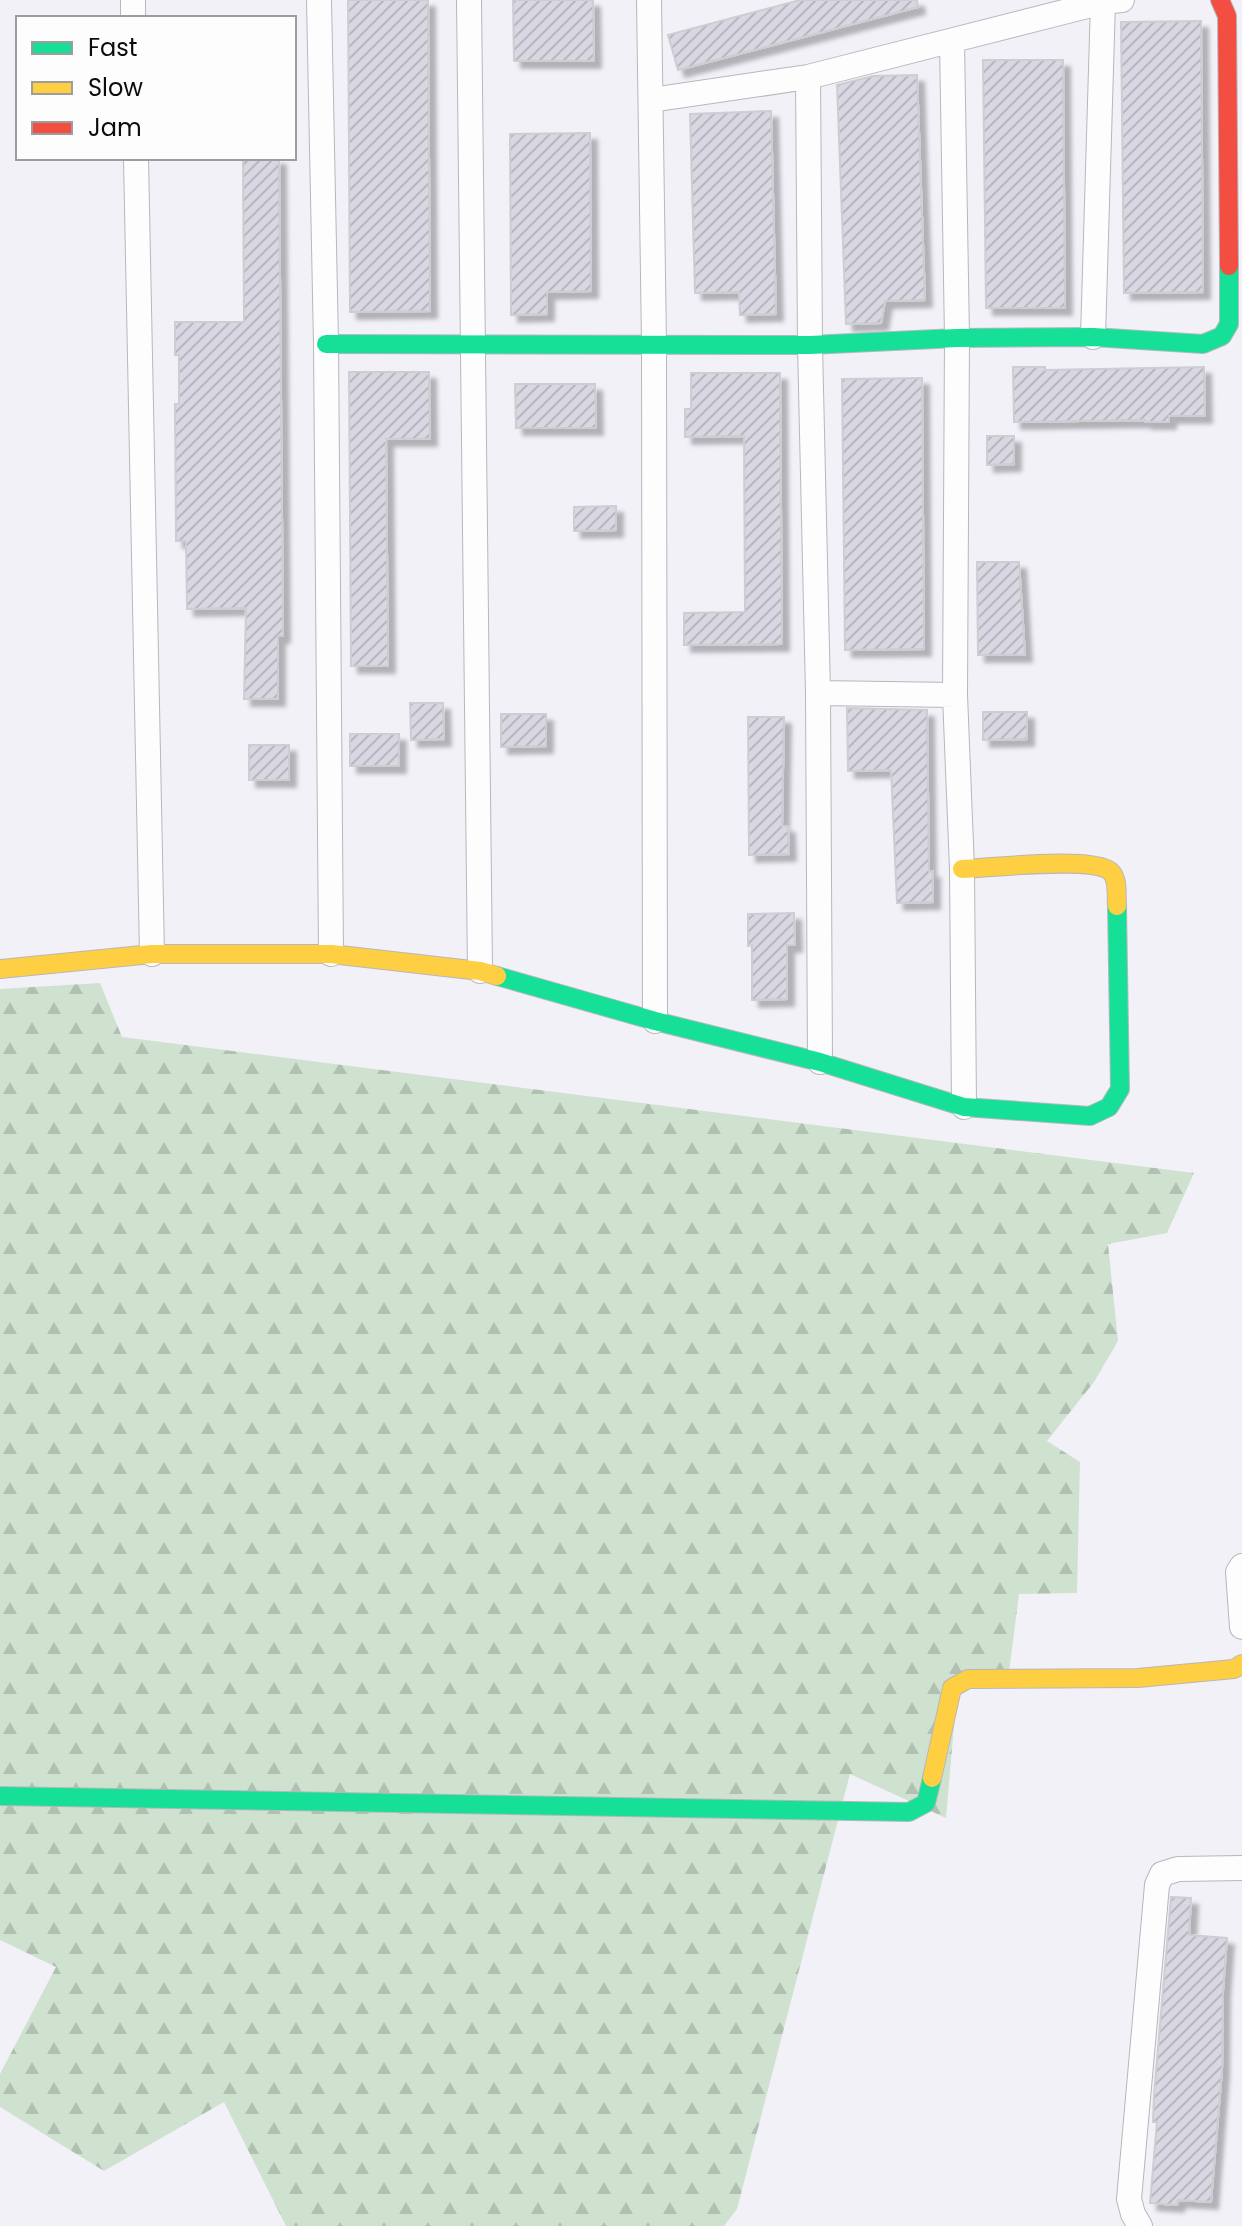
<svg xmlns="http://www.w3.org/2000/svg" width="1242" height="2226" font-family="Poppins,sans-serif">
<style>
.forest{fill:url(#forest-firs)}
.building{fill:url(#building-hatch);stroke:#cdcdd2;stroke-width:2;filter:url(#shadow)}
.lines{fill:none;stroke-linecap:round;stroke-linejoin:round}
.street-casing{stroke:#b7b7bc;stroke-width:26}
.fast-casing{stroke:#b7b7bc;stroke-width:20}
.slow-casing{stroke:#b7b7bc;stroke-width:20}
.jam-casing{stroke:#b7b7bc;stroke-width:20}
.street{stroke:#fdfdfe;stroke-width:24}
.fast{stroke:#16e098;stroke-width:18}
.slow{stroke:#ffcf43;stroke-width:18}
.jam{stroke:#f24e42;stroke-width:18}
</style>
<defs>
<pattern id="forest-firs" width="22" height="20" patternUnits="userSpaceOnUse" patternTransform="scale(2)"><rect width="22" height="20" fill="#cfe2d0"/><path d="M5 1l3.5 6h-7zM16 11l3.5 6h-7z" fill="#b1c1b1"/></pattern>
<pattern id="building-hatch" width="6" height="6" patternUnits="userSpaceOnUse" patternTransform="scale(2)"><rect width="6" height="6" fill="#d8d7e2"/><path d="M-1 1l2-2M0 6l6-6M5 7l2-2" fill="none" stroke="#b8b7c1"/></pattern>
<filter id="shadow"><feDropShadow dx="7" dy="7" stdDeviation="2" flood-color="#0004"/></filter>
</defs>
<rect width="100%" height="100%" fill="#f2f1f8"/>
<path class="forest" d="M 100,983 L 122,1037 L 1194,1173 L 1167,1233 L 1108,1244 L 1118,1341 L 1094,1382 L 1047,1441 L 1080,1462 L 1077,1593 L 1019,1594 L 1008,1680 L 957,1691 L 946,1818 L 850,1774 L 737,2209 L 724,2226 L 286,2226 L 224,2102 L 104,2171 L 0,2107 L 0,2074 L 56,1967 L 0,1940 L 0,989 Z"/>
<path class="building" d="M 348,0 L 428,0 L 430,311 L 350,312 Z
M 513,0 L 593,0 L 594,61 L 514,61 Z
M 800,0 L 917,0 L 918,7 L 678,70 L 668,35 Z
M 1201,21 L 1203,292 L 1124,293 L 1121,22 Z
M 983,60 L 1063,60 L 1065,308 L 986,308 Z
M 917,75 L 925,300 L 885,301 L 881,323 L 846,324 L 837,85 L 873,76 Z
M 771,111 L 776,314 L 740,315 L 739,292 L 695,293 L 690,114 Z
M 590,133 L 591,291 L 547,292 L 547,314 L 511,315 L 510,134 Z
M 243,158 L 279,158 L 283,636 L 278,636 L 278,699 L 244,699 L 246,608 L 187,609 L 186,541 L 176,541 L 175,404 L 179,404 L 179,355 L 175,355 L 175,322 L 244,322 Z
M 1013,367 L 1045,367 L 1045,370 L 1204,367 L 1205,416 L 1169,416 L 1169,422 L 1145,422 L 1145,420 L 1014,422 Z
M 349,372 L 429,372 L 430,439 L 386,439 L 388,666 L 351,666 Z
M 691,373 L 780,373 L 782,644 L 684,645 L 684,613 L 745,612 L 744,436 L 685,437 L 685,409 L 691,409 Z
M 922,378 L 924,649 L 845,650 L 842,379 Z
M 515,384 L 595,384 L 596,428 L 516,428 Z
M 987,436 L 1014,436 L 1014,464 L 987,465 Z
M 616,506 L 616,530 L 574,531 L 574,507 Z
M 977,562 L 1019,562 L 1025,655 L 978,655 Z
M 410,703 L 443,703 L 444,739 L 411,740 Z
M 847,708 L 927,710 L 929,872 L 933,871 L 933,902 L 897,903 L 891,770 L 848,771 Z
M 983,712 L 1027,712 L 1027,739 L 983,740 Z
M 501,714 L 546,714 L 546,746 L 501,747 Z
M 748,717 L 784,717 L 782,826 L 788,826 L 789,854 L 749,855 Z
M 350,734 L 399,734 L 399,766 L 350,766 Z
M 249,745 L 289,745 L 289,780 L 249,780 Z
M 794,913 L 795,945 L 787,945 L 787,999 L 752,1000 L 752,945 L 748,946 L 748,914 Z
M 1171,1897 L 1191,1898 L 1189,1935 L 1227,1938 L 1223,1991 L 1222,2070 L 1211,2202 L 1178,2200 L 1177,2205 L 1150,2203 L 1157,2122 L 1153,2122 L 1154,2095 Z"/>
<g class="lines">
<g class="street-casing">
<path id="street" d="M 133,0 L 133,18
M 319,0 L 326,344 L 331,954
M 469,0 L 480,971
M 649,0 L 654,344 L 655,1021
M 952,42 L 957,338 L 955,695 L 962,869 L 964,1107
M 808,77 L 810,345 L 818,693 L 820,1062
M 651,100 L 808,77 L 1103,2 L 1122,0
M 136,158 L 152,954
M 1093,337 L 1103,2
M 818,693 L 955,695
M 1242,1566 L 1238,1572 L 1242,1627
M 1140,2226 L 1133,2214 L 1129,2199 L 1157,1885 L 1162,1874 L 1178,1869 L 1242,1868"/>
</g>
<g class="fast-casing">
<path id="fast" d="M 326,344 L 810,345 L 957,338 L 1093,337 L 1203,344 L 1222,336 L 1229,324 L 1229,266
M 497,976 L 655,1021 L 820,1062 L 964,1107 L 1090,1116 L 1109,1107 L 1120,1089 L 1117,906
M 0,1796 L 909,1812 L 926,1803 L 932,1778"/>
</g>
<g class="slow-casing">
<path id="slow" d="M 962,869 C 990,868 1091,856 1110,871 C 1119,879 1116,895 1117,906
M 0,969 L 152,954 L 331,954 L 480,971 L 497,976
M 932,1778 L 952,1688 L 968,1679 L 1138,1678 L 1234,1669 L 1242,1664"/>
</g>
<g class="jam-casing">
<path id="jam" d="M 1220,0 L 1227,16 L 1229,266"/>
</g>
<use href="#street" class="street"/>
<use href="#fast" class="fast"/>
<use href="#slow" class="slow"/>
<use href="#jam" class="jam"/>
</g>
<rect x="16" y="16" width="280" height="144" fill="#fdfdfd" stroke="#9d9d9e" stroke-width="2"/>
<rect x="32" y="42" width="40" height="12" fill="#16e098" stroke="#9d9d9e" stroke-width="2"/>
<text x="88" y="56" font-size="24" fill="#0c0c0f">Fast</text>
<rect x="32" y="82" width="40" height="12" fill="#ffcf43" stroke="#9d9d9e" stroke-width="2"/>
<text x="88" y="96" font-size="24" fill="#0c0c0f">Slow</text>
<rect x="32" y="122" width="40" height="12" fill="#f24e42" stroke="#9d9d9e" stroke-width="2"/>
<text x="88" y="136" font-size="24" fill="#0c0c0f">Jam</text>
</svg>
